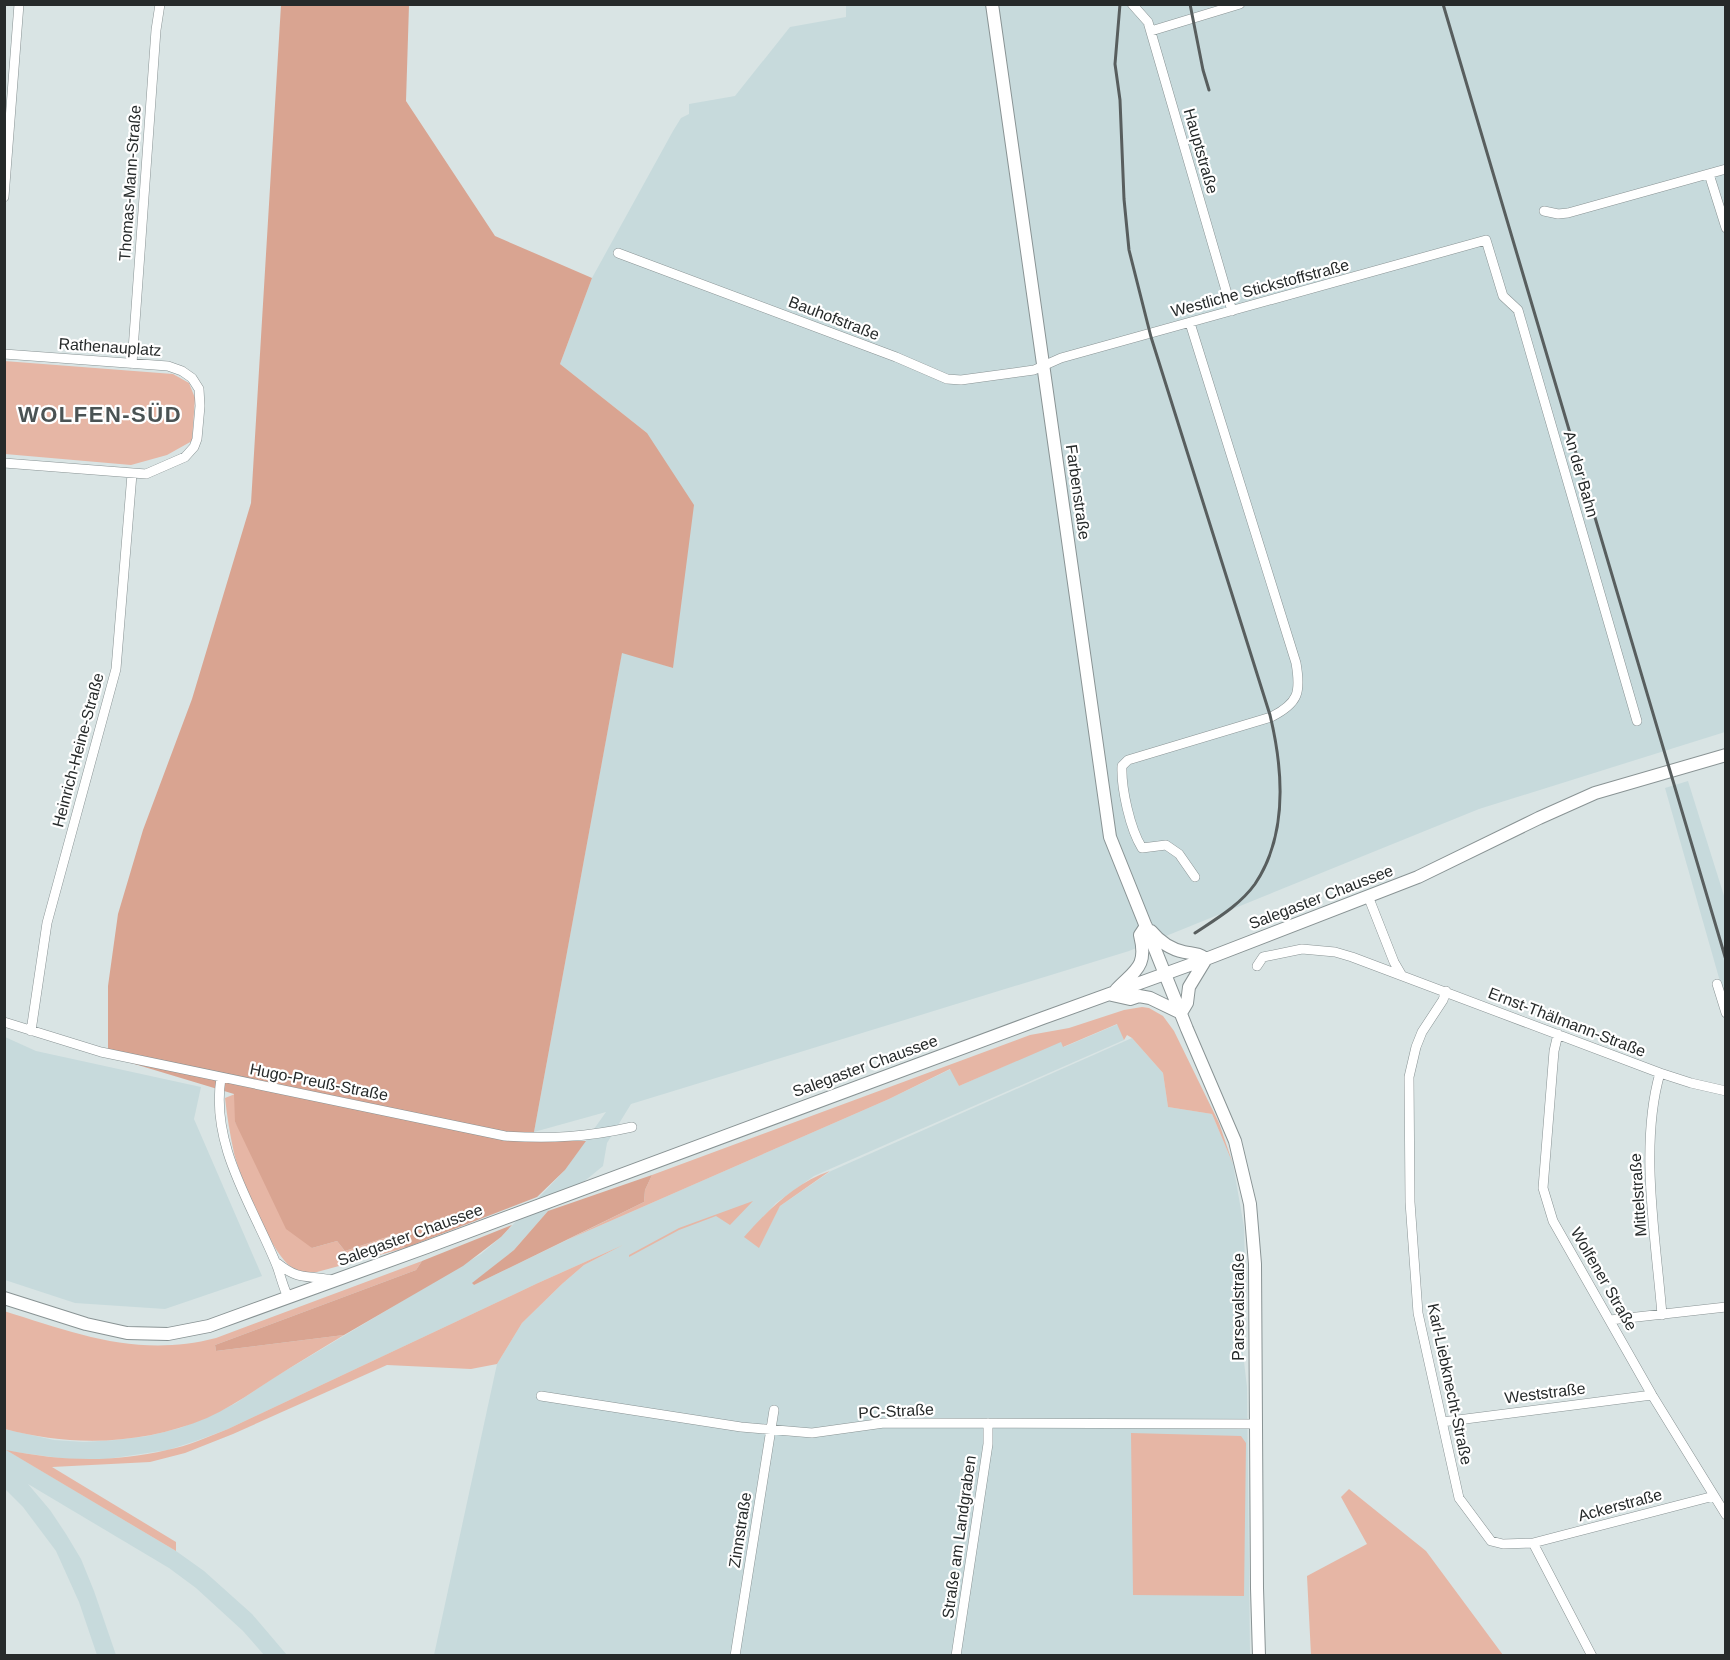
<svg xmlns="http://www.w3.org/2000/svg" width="1730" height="1660" font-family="Helvetica,sans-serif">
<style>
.built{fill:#c7dadc}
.green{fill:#e6b6a5}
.forest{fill:#d9a491}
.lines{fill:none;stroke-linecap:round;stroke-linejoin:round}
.street-casing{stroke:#899394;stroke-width:10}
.secondary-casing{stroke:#899394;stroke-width:14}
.street{stroke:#fff;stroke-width:9}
.secondary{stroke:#fff;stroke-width:12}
.rail{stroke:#585e5e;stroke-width:3}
.labels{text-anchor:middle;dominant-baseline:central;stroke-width:4.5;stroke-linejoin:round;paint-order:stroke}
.street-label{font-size:16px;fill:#262a2a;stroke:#fff}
.district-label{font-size:22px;font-weight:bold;letter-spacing:1.5px;fill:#4a5354;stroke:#fff}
</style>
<rect width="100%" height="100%" fill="#d9e4e4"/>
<path class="built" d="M 846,5 L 1725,5 L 1725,732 L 1479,809 L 1129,951 L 631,1104 L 607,1143 L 603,1166 L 548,1211 L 514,1250 L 473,1283 L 474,1285 L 567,1240 L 889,1099 L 951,1069 L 959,1086 L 1061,1041 L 1064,1047 L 1118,1024 L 1124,1040 L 814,1176 L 776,1203 L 745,1237 L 759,1247 L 780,1206 L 831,1171 L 1132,1038 L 1163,1073 L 1168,1107 L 1212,1114 L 1233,1164 L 1244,1227 L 1246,1306 L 1242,1345 L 1247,1387 L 1250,1655 L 434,1655 L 497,1364 L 522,1323 L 562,1284 L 584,1265 L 623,1245 L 538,1283 L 228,1429 L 196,1441 L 168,1450 L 107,1459 L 74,1460 L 8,1451 L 176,1551 L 204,1571 L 252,1614 L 287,1655 L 264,1655 L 243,1631 L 196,1588 L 169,1568 L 28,1484 L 50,1510 L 66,1534 L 81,1559 L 94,1591 L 116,1655 L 97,1655 L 79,1602 L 56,1551 L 23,1507 L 5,1489 L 4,1429 L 54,1440 L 84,1442 L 116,1440 L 148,1436 L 180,1428 L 208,1417 L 236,1403 L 275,1377 L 481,1254 L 501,1237 L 565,1170 L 606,1112 L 534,1132 L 622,652 L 673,668 L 647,433 L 560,364 L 592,278 L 673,131 L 681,118 L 689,114 L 689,104 L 735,96 L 790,27 L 846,17 Z
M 1688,781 L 1725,899 L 1725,999 L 1665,788 Z
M 5,1037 L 36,1051 L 201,1087 L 194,1119 L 262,1276 L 165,1309 L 75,1303 L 5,1280 Z"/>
<path class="green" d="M 4,361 L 173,374 L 189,383 L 195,398 L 192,441 L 167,455 L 131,465 L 5,454 Z
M 1142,1007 L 1149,1008 L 1163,1016 L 1174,1031 L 1219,1123 L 1233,1164 L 1212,1114 L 1168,1107 L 1163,1073 L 1132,1038 L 1127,1035 L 1124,1040 L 1117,1024 L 1063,1047 L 1061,1042 L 959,1086 L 950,1069 L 889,1099 L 567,1240 L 644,1202 L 645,1190 L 652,1175 L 1030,1035 L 1069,1028 L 1124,1010 Z
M 235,1094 L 235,1122 L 312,1248 L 337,1241 L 345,1251 L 396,1234 L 405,1248 L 317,1272 C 306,1273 298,1272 290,1266 C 271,1252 240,1178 234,1153 C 230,1135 227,1116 225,1098 Z
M 830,1171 L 780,1206 L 759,1248 L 744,1237 C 769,1209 795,1183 830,1171 Z
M 753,1201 L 730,1225 L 716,1216 L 679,1230 L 629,1257 L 629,1255 L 679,1228 Z
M 623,1245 L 584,1265 L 562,1284 L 522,1323 L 497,1364 L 471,1369 L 387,1365 L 233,1434 L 185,1453 L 150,1462 L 52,1467 L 176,1542 L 176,1551 L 6,1450 C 61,1461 112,1463 167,1450 C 188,1446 208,1437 228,1429 L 538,1283 Z
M 422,1261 L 416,1270 L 215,1345 L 216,1351 L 344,1335 C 321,1349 297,1363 274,1378 C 252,1392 231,1407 207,1418 C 142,1445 72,1447 5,1429 L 4,1311 C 77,1334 139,1358 216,1338 Z
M 1131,1433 L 1241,1436 L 1246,1443 L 1244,1596 L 1133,1595 Z
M 1349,1489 L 1426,1551 L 1503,1655 L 1311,1655 L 1307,1576 L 1367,1544 L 1341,1497 Z"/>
<path class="forest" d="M 281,5 L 409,5 L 406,101 L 495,236 L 592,278 L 560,364 L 647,433 L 694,505 L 673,668 L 622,653 L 534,1132 L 536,1140 L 586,1141 L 565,1170 L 537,1197 L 405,1248 L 396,1234 L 345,1251 L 337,1241 L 312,1248 L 286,1229 L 235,1122 L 234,1094 L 108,1056 L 108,986 L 118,914 L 143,830 L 192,699 L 251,503 Z
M 652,1175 L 645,1190 L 644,1202 L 474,1285 L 472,1283 L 514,1250 L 548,1211 Z
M 512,1225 L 501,1237 L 463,1266 L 344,1335 L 216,1351 L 215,1345 L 416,1270 L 422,1261 Z"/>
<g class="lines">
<g class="street-casing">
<path id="street" d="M 1132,4 L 1148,22 L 1232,311
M 1151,31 L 1240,4
M 1709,174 L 1726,228
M 4,197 L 19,4
M 1544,211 L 1558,214 L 1568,213 L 1726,169
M 618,253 L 896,357 L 947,379 L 961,380 L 1034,370 L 1061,358 L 1486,240 L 1503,296 L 1518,310 L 1637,721
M 1190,323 L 1296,663 C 1301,692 1299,703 1271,717 L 1128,760 L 1122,766 C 1121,788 1130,829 1142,848 L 1166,845 L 1179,854 L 1195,877
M 4,354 L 168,366 L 182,371 L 192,378 L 199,389 L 200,406 L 197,439 L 194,447 L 185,457 L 146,474 L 4,463
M 132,364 L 156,30 L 160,4
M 1368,896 L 1394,962 L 1401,974
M 1257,966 L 1263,957 L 1302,949 L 1335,952 L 1352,957 L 1660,1073 L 1691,1083 L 1726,1091
M 1717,984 L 1726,1013
M 1446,991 L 1443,1000 L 1422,1032 L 1416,1047 L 1409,1077 L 1410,1202 L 1418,1313 L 1459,1498 L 1491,1541 L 1503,1544 L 1533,1543 L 1592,1656
M 4,1022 L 101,1052 L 505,1136 C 550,1139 588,1137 632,1127
M 31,1031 L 47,923 L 116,669 L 132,474
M 1558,1034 L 1554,1051 L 1543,1188 L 1553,1221 L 1652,1395 L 1726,1515
M 1660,1073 C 1639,1146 1656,1239 1662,1315
M 221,1078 C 210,1146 253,1206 277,1266 C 281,1277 283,1287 288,1297
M 277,1263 C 301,1282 306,1274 332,1280
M 1610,1320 L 1726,1307
M 541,1396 L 741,1427 L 812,1433 L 884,1423 L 1256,1424
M 1442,1422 L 1652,1395
M 1533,1543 L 1714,1496
M 735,1656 L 774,1410
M 956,1656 L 988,1444 L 988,1423"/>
</g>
<g class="secondary-casing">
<path id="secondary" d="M 992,4 L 1110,837 L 1187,1029 L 1235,1141 L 1250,1204 L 1255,1264 L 1257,1588 L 1259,1656
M 1151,931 C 1160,942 1170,949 1184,952 C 1194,954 1198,953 1206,959
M 1116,990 C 1135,970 1148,967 1140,935 L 1146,926
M 1112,995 L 1130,999 L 1139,996 L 1150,998 L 1181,1013
M 1181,1013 L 1187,1003 L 1189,987 L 1206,959
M 4,1298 L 86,1324 L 127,1333 L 168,1334 L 209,1326 L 427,1247 L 1043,1018 L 1206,959 L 1418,877 L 1539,818 L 1595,793 L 1726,755"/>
</g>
<use href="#street" class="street"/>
<use href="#secondary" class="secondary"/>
<path class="rail" d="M 1120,4 L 1115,64 L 1120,100 L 1124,199 L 1129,250 L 1151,337 L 1270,715 C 1283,769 1288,835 1255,884 C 1240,905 1216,919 1195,933
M 1190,4 L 1203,70 L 1209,90
M 1443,4 L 1726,960"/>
</g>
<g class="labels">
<g class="street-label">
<text transform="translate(1201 151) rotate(74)">Hauptstraße</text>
<text transform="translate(130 183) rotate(-86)">Thomas-Mann-Straße</text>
<text transform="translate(1260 288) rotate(-15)">Westliche Stickstoffstraße</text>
<text transform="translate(834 318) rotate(21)">Bauhofstraße</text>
<text transform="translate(110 347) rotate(4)">Rathenauplatz</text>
<text transform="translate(1581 474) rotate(74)">An der Bahn</text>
<text transform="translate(1078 492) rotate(82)">Farbenstraße</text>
<text transform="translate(78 750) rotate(-75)">Heinrich-Heine-Straße</text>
<text transform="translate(1321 897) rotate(-21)">Salegaster Chaussee</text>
<text transform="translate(1567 1022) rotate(21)">Ernst-Thälmann-Straße</text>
<text transform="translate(865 1066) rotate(-20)">Salegaster Chaussee</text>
<text transform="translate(319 1082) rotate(11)">Hugo-Preuß-Straße</text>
<text transform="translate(1638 1195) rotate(-94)">Mittelstraße</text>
<text transform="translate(410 1235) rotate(-20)">Salegaster Chaussee</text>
<text transform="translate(1604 1279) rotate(60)">Wolfener Straße</text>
<text transform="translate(1238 1307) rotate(-90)">Parsevalstraße</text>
<text transform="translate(1450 1384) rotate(78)">Karl-Liebknecht-Straße</text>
<text transform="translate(1545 1393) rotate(-7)">Weststraße</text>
<text transform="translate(896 1411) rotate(-3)">PC-Straße</text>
<text transform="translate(1620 1505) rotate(-15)">Ackerstraße</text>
<text transform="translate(740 1530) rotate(-81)">Zinnstraße</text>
<text transform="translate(959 1537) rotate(-82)">Straße am Landgraben</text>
</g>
<g class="district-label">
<text x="100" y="414">WOLFEN-SÜD</text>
</g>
</g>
<rect width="1730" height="1660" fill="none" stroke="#262a2a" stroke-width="12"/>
</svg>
